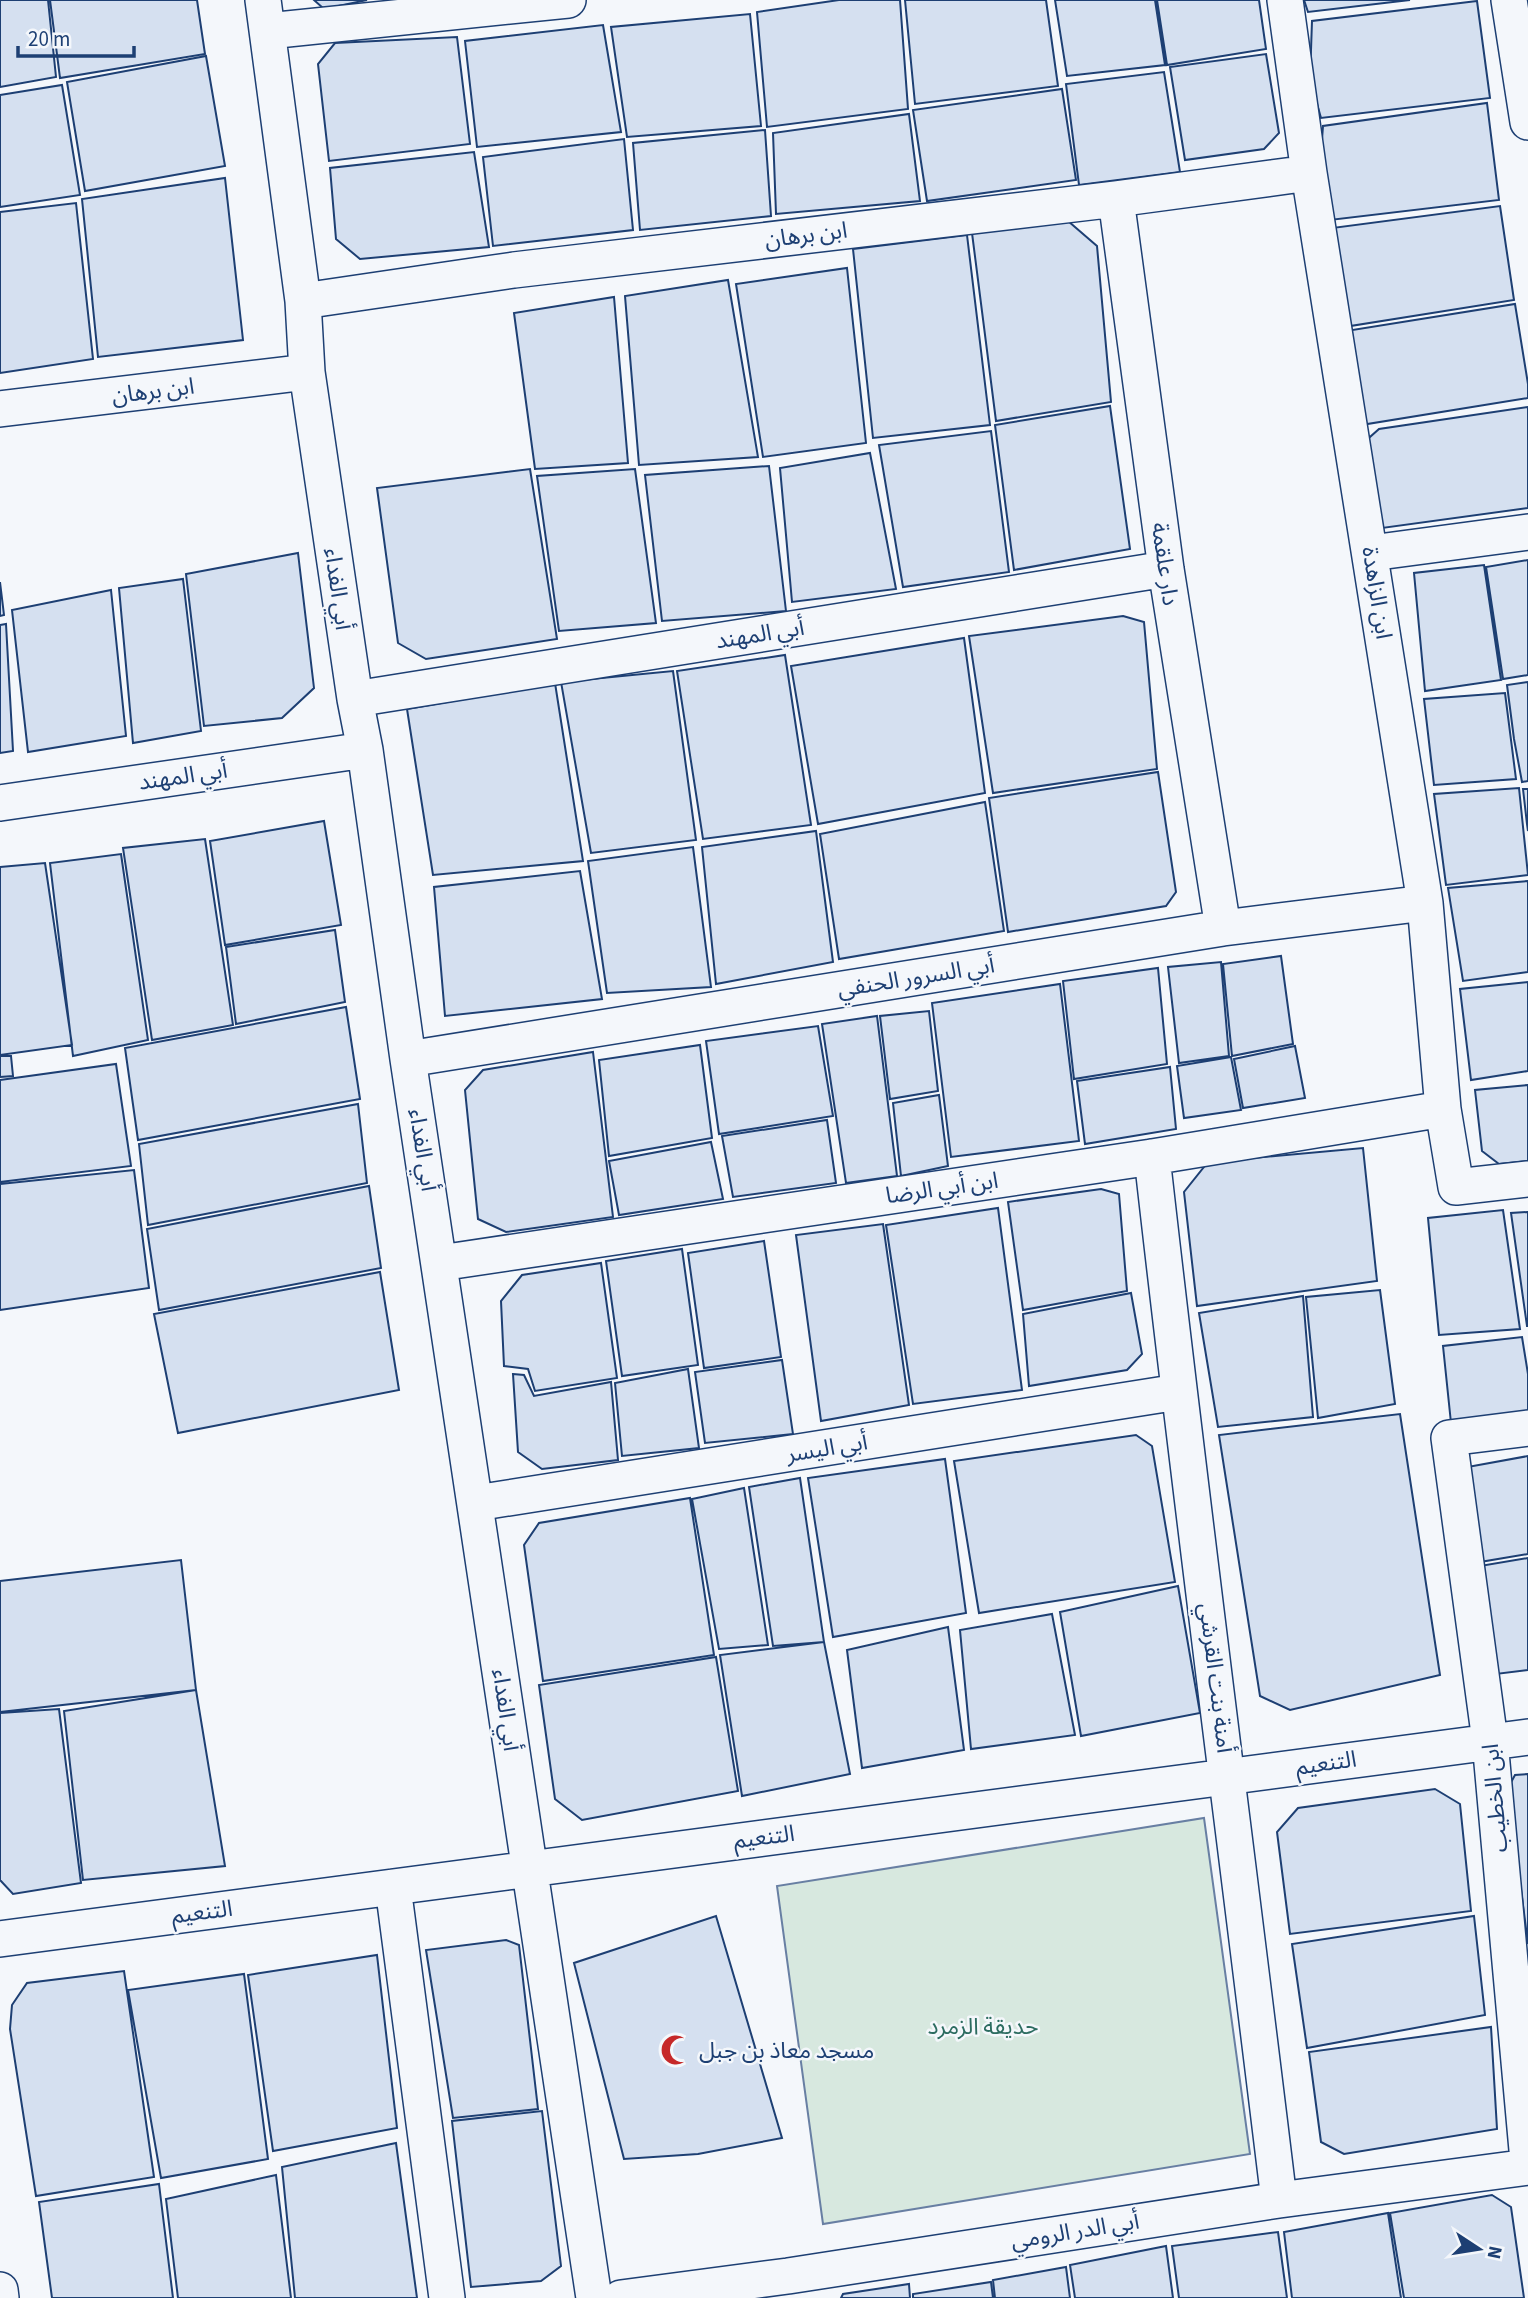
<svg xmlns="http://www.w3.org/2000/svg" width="1528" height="2298" font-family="'Source Sans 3','Noto Sans Arabic',sans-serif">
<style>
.green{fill:#d7e8df;stroke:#687fa3;stroke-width:2}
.building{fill:#d5e0f0;stroke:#1d3f73;stroke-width:2}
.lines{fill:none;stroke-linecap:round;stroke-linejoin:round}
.minor-casing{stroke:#1d3f73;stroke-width:38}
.minor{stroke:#f4f7fb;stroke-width:35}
.labels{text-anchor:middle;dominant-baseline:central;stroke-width:5;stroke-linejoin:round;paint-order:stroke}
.street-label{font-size:23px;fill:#1d3f73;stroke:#f4f7fb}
.park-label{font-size:23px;fill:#2c6c60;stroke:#f4f7fb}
.poi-label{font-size:23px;fill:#1d3f73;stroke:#f4f7fb;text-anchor:start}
</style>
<rect width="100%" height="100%" fill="#f4f7fb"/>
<path class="green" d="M 1204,1818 L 1250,2154 L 823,2224 L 777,1886 Z"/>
<path class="building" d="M 0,0 L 48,0 L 56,77 L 0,87 Z
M 50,0 L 197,0 L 205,54 L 60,78 Z
M 314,0 L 367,0 L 324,9 Z
M 839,0 L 900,0 L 908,109 L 767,127 L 757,12 Z
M 905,0 L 1046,0 L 1058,86 L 915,104 Z
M 1055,0 L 1155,0 L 1165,65 L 1067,76 Z
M 1157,0 L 1259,0 L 1266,49 L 1167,65 Z
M 1304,0 L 1410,0 L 1308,12 Z
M 1477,1 L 1490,98 L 1321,118 L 1310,79 L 1312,21 Z
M 750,14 L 761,126 L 627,137 L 611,27 Z
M 603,25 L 621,132 L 477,147 L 465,41 Z
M 457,37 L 470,144 L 329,161 L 318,64 L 335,43 Z
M 1266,54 L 1279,133 L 1264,149 L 1185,160 L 1170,67 Z
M 206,56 L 225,166 L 85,191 L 67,82 Z
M 1164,72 L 1180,172 L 1079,185 L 1066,84 Z
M 62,85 L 80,195 L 0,207 L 0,95 Z
M 1062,89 L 1076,180 L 927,201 L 913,110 Z
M 1487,103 L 1499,200 L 1330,220 L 1319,181 L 1323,126 Z
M 909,114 L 920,201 L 776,214 L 773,133 Z
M 765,130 L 771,216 L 640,230 L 633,143 Z
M 624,139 L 633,230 L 493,246 L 483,157 Z
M 474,152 L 489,247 L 360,259 L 336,239 L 330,168 Z
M 225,178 L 243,340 L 98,357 L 82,199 Z
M 76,203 L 93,359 L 0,373 L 0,212 Z
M 1500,206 L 1514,300 L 1344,327 L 1332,228 Z
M 1068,221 L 1097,246 L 1111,402 L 996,421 L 972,233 Z
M 967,235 L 990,425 L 873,438 L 853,249 Z
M 847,268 L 866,443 L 763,457 L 736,284 Z
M 728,280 L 758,457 L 639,465 L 625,296 Z
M 614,297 L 628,463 L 535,469 L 514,313 Z
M 1515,304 L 1528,384 L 1528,398 L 1361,425 L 1346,331 Z
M 1110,406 L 1130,549 L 1014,570 L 995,425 Z
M 1528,407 L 1528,508 L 1375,529 L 1361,445 L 1379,429 Z
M 991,431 L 1009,572 L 903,587 L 879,445 Z
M 870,453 L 896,589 L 792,602 L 780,468 Z
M 769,466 L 786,611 L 662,621 L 645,475 Z
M 530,469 L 557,639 L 426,659 L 398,643 L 377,488 Z
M 635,469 L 656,623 L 559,631 L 537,476 Z
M 298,553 L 314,688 L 282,718 L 204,726 L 186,574 Z
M 1528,560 L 1528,675 L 1503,679 L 1486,567 Z
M 1484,565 L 1501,680 L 1425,691 L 1414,573 Z
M 183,579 L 201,731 L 133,743 L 119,588 Z
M 0,582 L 4,615 L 0,616 Z
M 111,590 L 126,736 L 28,752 L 12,610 Z
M 1123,616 L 1144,622 L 1157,769 L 993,793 L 969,636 Z
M 6,624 L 13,751 L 0,753 L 0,625 Z
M 964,638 L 985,793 L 818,824 L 791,666 Z
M 785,655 L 811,825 L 703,839 L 677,671 Z
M 673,671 L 696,840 L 591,853 L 561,682 Z
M 1528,682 L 1528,781 L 1522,782 L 1514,739 L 1507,685 Z
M 555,683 L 583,861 L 433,875 L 407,709 Z
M 1505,693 L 1516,779 L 1434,785 L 1424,699 Z
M 1158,772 L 1176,892 L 1166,906 L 1008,932 L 989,798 Z
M 1519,788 L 1528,875 L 1446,885 L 1434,794 Z
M 1523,789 L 1528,789 L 1528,831 L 1527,824 Z
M 985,802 L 1004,931 L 839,959 L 820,834 Z
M 324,821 L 341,925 L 225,945 L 210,841 Z
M 816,831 L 833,962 L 716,984 L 702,847 Z
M 205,839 L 233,1025 L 152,1040 L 123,848 Z
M 693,847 L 711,987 L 607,993 L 588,861 Z
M 121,854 L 148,1040 L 73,1056 L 50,863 Z
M 45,863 L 72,1045 L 0,1055 L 0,867 Z
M 580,871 L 602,999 L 445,1016 L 434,887 Z
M 1528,881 L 1528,972 L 1463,981 L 1448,888 Z
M 335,930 L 345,1002 L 236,1024 L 226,947 Z
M 1281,956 L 1293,1044 L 1232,1056 L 1223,964 Z
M 1221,962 L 1229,1056 L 1179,1063 L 1168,967 Z
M 1158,968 L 1167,1064 L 1074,1079 L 1063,981 Z
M 1528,982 L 1528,1071 L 1471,1080 L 1460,989 Z
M 1060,984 L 1079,1141 L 951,1157 L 932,1003 Z
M 346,1007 L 360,1099 L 138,1140 L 125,1048 Z
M 929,1011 L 938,1091 L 890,1099 L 880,1016 Z
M 877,1016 L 897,1176 L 846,1183 L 822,1024 Z
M 818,1026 L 833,1116 L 719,1134 L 706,1041 Z
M 700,1045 L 712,1138 L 609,1156 L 599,1060 Z
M 1295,1046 L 1305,1098 L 1243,1108 L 1234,1059 Z
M 593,1052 L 613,1217 L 506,1232 L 478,1219 L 465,1090 L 483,1070 Z
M 0,1056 L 11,1056 L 13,1076 L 0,1077 Z
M 1231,1057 L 1241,1110 L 1184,1118 L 1177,1066 Z
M 116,1064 L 131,1166 L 0,1182 L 0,1080 Z
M 1170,1067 L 1176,1129 L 1085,1144 L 1077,1081 Z
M 1528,1085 L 1528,1161 L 1499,1164 L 1482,1151 L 1475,1090 Z
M 939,1095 L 948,1166 L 901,1176 L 893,1103 Z
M 358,1104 L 367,1183 L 148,1225 L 139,1144 Z
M 827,1120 L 836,1183 L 733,1197 L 722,1136 Z
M 711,1142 L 723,1199 L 619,1215 L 609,1161 Z
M 1363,1148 L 1377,1281 L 1197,1306 L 1184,1192 L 1208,1162 Z
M 134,1170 L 149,1288 L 0,1310 L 0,1184 Z
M 369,1186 L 381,1268 L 159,1310 L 147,1229 Z
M 1101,1189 L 1119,1194 L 1127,1291 L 1023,1310 L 1008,1202 Z
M 998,1208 L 1022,1390 L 913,1404 L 886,1225 Z
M 1503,1210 L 1520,1329 L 1439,1335 L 1428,1218 Z
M 1528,1212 L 1528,1326 L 1527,1326 L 1511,1213 Z
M 883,1224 L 909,1405 L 821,1421 L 796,1235 Z
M 764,1241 L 781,1357 L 704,1368 L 688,1253 Z
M 682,1249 L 698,1365 L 622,1376 L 606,1261 Z
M 601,1263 L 617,1378 L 535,1391 L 528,1369 L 504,1366 L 501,1301 L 522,1275 Z
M 380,1272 L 399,1390 L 178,1433 L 154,1314 Z
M 1380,1290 L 1395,1404 L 1318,1418 L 1306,1297 Z
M 1131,1293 L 1142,1354 L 1127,1370 L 1029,1386 L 1023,1314 Z
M 1303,1296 L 1313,1417 L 1218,1427 L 1199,1313 Z
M 1522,1337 L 1528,1374 L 1528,1413 L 1451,1423 L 1443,1346 Z
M 782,1360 L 793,1434 L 705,1443 L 695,1372 Z
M 688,1369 L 699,1448 L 622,1456 L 615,1383 Z
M 513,1374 L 524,1375 L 534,1396 L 611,1382 L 618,1460 L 542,1469 L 518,1452 Z
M 1400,1414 L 1440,1675 L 1290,1710 L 1260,1696 L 1219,1435 Z
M 1136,1435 L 1152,1446 L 1175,1582 L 979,1613 L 954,1461 Z
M 1528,1456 L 1528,1554 L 1474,1563 L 1462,1468 Z
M 945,1459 L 966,1613 L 833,1637 L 808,1478 Z
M 800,1478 L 824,1642 L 773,1646 L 749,1487 Z
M 744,1488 L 768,1645 L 719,1649 L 692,1499 Z
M 690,1498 L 714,1655 L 543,1681 L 524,1545 L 539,1523 Z
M 1528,1558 L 1528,1670 L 1496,1674 L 1474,1567 Z
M 181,1560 L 196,1690 L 0,1712 L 0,1581 Z
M 1178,1586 L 1200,1713 L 1081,1736 L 1060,1612 Z
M 1052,1614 L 1075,1735 L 971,1749 L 960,1630 Z
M 948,1627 L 964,1750 L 862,1768 L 847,1650 Z
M 824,1642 L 850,1774 L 742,1796 L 720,1655 Z
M 716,1657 L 738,1791 L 582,1820 L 555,1799 L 539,1685 Z
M 196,1690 L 225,1866 L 83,1880 L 64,1711 Z
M 59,1709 L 81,1883 L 13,1894 L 0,1880 L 0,1713 Z
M 1528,1774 L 1528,1944 L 1508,1788 L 1515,1775 Z
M 1435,1789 L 1460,1804 L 1471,1911 L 1290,1934 L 1277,1832 L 1298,1808 Z
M 716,1916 L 782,2138 L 698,2154 L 624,2159 L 574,1963 Z
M 1474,1916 L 1485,2015 L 1307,2048 L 1292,1944 Z
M 506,1940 L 519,1945 L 538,2109 L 453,2118 L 426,1950 Z
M 377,1955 L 397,2128 L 273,2151 L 248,1975 Z
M 124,1971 L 154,2177 L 36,2196 L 10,2029 L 12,2005 L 27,1983 Z
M 244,1974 L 268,2159 L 161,2178 L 128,1990 Z
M 1491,2027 L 1497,2129 L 1344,2154 L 1321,2142 L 1309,2052 Z
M 542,2111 L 561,2266 L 541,2281 L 471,2287 L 452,2121 Z
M 396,2143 L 417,2298 L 295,2298 L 282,2167 Z
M 276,2175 L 291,2298 L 178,2298 L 166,2199 Z
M 159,2184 L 173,2298 L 52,2298 L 39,2202 Z
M 1492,2195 L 1511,2207 L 1524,2298 L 1404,2298 L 1390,2213 Z
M 1388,2213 L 1401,2298 L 1292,2298 L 1284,2232 Z
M 1278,2232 L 1287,2298 L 1179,2298 L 1172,2246 Z
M 1166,2246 L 1173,2298 L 1075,2298 L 1070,2265 Z
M 1066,2267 L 1070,2298 L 995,2298 L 993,2280 Z
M 991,2282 L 993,2298 L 913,2298 L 913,2294 Z
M 909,2284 L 910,2298 L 841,2298 L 843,2294 Z"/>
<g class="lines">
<g class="minor-casing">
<path id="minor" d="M 263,0 L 303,301 L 307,372 L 355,699 L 365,750 L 408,1059 L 594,2298
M 1285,0 L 1309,173 L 1425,903 L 1443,1109 L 1456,1187 L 1528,1179
M 1509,0 L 1528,122
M 268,31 L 568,0
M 1116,199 L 1166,569 L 1223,928
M 303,301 L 514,270 L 1116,199 L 1309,173
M 0,409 L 307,372
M 1371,553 L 1528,532
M 355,699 L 1166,569
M 0,803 L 365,750
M 408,1059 L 1223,928 L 1425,903
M 1152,1157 C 1191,1505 1237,1852 1279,2200
M 440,1263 L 1152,1157 L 1443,1109
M 1528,1428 L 1449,1438 L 1490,1741 L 1528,2161
M 476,1503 L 1178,1392
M 393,1887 L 447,2298
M 0,1939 L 1528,1737
M 0,2290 L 1,2298
M 621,2298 L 788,2276 L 1279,2200 L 1528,2167"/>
</g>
<use href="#minor" class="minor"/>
</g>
<defs>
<g id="mosque-bare" transform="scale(2.415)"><path d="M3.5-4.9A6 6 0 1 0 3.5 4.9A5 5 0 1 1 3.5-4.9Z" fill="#c62828" stroke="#f4f7fb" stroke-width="2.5" paint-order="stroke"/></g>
</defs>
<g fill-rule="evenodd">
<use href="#mosque-bare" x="676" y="2050"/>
</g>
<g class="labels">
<g class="street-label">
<text transform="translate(806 235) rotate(-7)">ابن برهان</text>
<text transform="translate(153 391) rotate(-7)">ابن برهان</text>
<text transform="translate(1165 564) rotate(82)">دار علقمة</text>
<text transform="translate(338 589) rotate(82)">أبي الفداء</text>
<text transform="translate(1377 593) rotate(81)">ابن الزاهدة</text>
<text transform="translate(760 634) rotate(-9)">أبي المهند</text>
<text transform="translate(183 776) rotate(-8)">أبي المهند</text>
<text transform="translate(916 977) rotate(-9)">أبي السرور الحنفي</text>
<text transform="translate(423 1150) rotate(81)">أبي الفداء</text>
<text transform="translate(942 1188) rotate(-8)">ابن أبي الرضا</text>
<text transform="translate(827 1448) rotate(-9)">أبي اليسر</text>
<text transform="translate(1216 1678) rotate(83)">أمنة بنت القرشي</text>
<text transform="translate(506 1710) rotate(82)">أبي الفداء</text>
<text transform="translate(1326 1763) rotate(-8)">التنعيم</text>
<text transform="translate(1495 1798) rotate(-95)">ابن الخطيب</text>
<text transform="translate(764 1837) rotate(-7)">التنعيم</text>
<text transform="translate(202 1912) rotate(-7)">التنعيم</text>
<text transform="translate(1075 2231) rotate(-9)">أبي الدر الرومي</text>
</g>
<g class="park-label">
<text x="983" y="2026">حديقة الزمرد</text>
</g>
<g class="poi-label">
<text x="699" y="2050">مسجد معاذ بن جبل</text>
</g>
</g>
<g transform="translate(1479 2249) rotate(102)" stroke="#f4f7fb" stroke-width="5" paint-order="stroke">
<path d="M0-5L12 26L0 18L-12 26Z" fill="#1d3f73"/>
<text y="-10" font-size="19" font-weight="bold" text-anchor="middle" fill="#1d3f73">N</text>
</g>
<path d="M18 46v10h116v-10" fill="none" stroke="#1d3f73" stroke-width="3.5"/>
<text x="28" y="46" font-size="21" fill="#1d3f73" stroke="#f4f7fb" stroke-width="5" paint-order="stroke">20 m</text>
</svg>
